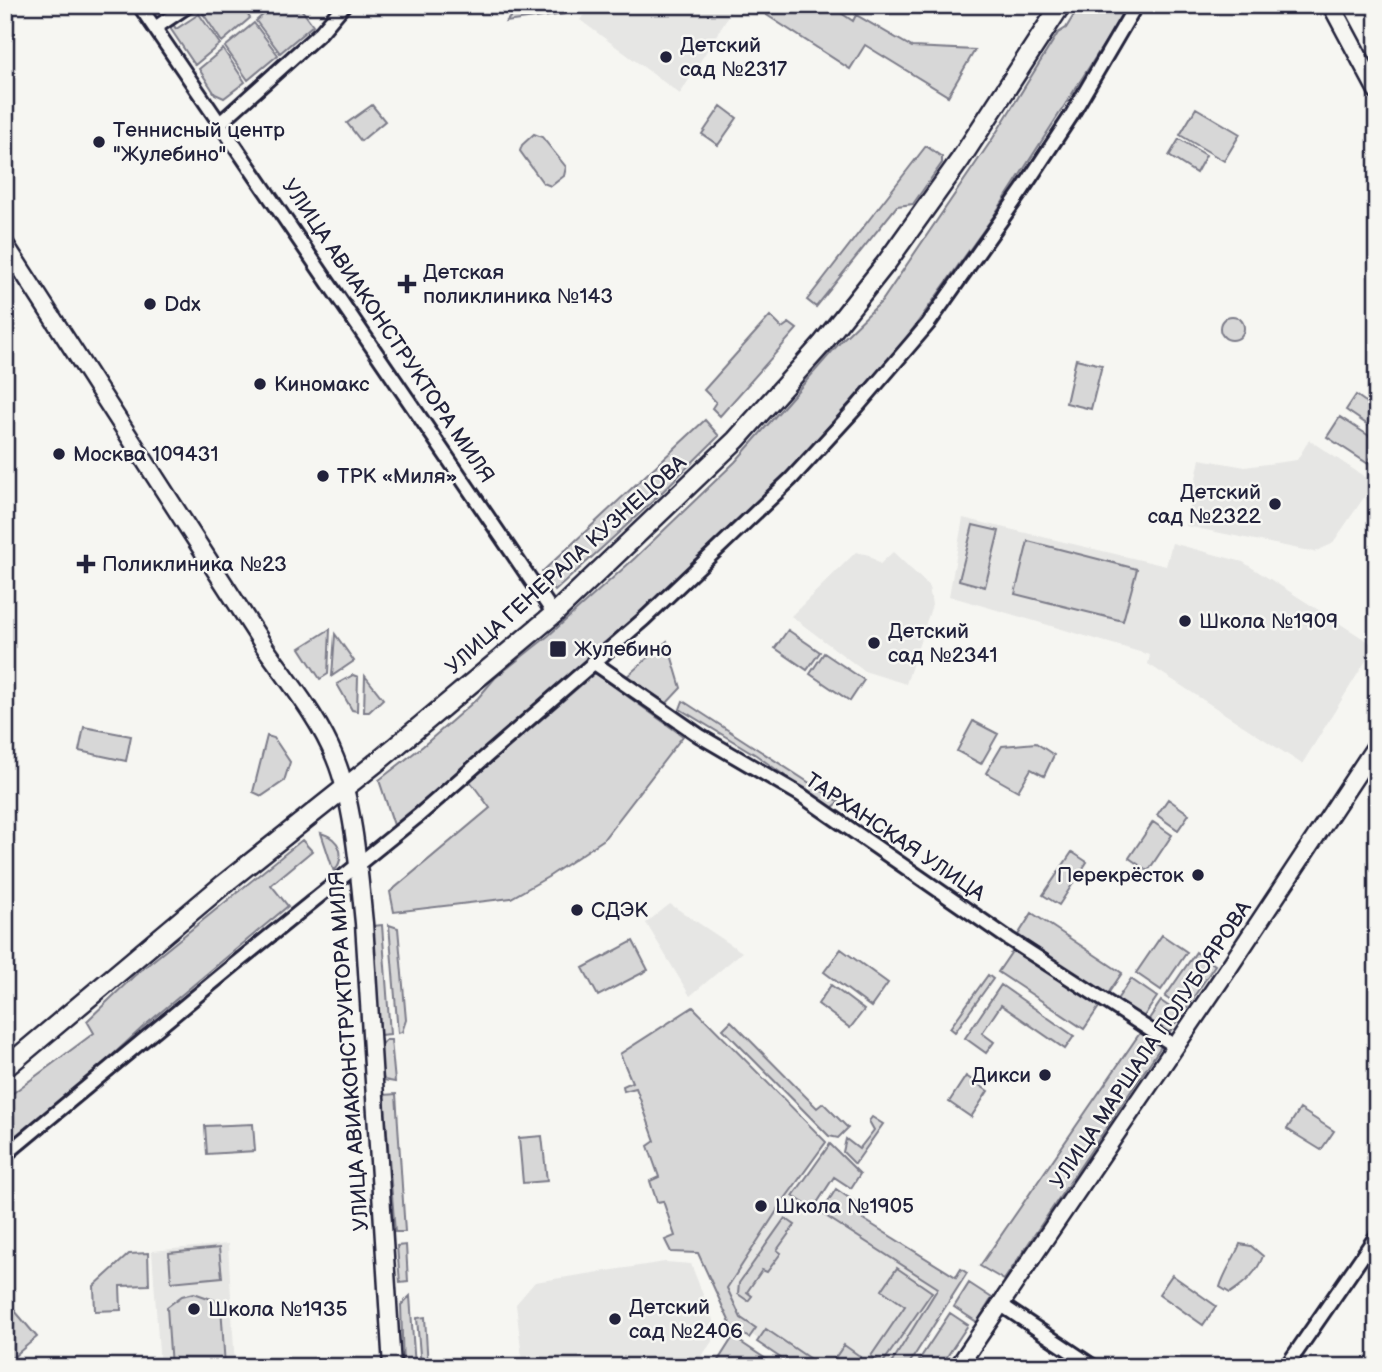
<svg xmlns="http://www.w3.org/2000/svg" width="1382" height="1372" font-family="'Balsamiq Sans',sans-serif">
<style>
.built{fill:#e6e6e4}
.green{fill:#d7d7d7;stroke:#7c7c89;stroke-width:2}
.lines{fill:none;stroke-linecap:round;stroke-linejoin:round}
.minor-casing{stroke:#22223b;stroke-width:18}
.tertiary-casing{stroke:#22223b;stroke-width:21}
.secondary-casing{stroke:#22223b;stroke-width:23}
.minor{stroke:#f6f6f2;stroke-width:12}
.tertiary{stroke:#f6f6f2;stroke-width:16}
.secondary{stroke:#f6f6f2;stroke-width:18}
.poi-dot{fill:#22223b;stroke:#f6f6f2;stroke-width:2.5}
.labels{text-anchor:middle;dominant-baseline:central;stroke-width:5;stroke-linejoin:round;paint-order:stroke}
.poi-label{font-size:21px;fill:#22223b;stroke:#f6f6f2;text-anchor:start}
.street-label{font-size:21px;fill:#22223b;stroke:#f6f6f2}
</style>
<rect width="100%" height="100%" fill="#f6f6f2"/>
<filter id="ink" filterUnits="userSpaceOnUse"><feTurbulence type="fractalNoise" baseFrequency=".0143" numOctaves="2"/><feDisplacementMap in="SourceGraphic" scale="14" xChannelSelector="R" yChannelSelector="G"/><feConvolveMatrix kernelMatrix="1 2 1 2 8 2 1 2 1" color-interpolation-filters="sRGB"/></filter>
<g filter="url(#ink)">
<path class="built" d="M 591,5 L 735,5 L 680,94 L 580,20 Z
M 1309,440 L 1374,483 L 1332,544 L 1314,552 L 1186,526 L 1200,459 L 1245,467 L 1297,460 Z
M 963,518 L 1166,566 L 1172,543 L 1243,562 L 1375,646 L 1302,764 L 1148,664 L 1150,655 L 949,596 Z
M 856,552 L 869,555 L 880,564 L 893,552 L 929,586 L 932,605 L 906,684 L 864,671 L 791,616 Z
M 670,904 L 742,952 L 690,996 L 646,923 Z
M 786,1182 L 945,1285 L 892,1367 L 799,1367 L 735,1323 L 706,1251 Z
M 228,1244 L 235,1367 L 160,1367 L 152,1251 Z
M 665,1262 L 691,1264 L 718,1333 L 694,1367 L 523,1367 L 516,1304 L 535,1282 Z"/>
<path class="green" d="M 212,5 L 241,5 L 250,18 L 222,42 L 202,12 Z
M 274,5 L 298,5 L 313,25 L 280,53 L 256,21 Z
M 520,5 L 569,5 L 564,14 L 506,22 Z
M 766,5 L 829,5 L 853,21 L 856,15 L 912,47 L 975,50 L 948,96 L 865,45 L 850,69 L 762,12 Z
M 1080,5 L 1129,5 L 993,217 L 905,340 L 805,454 L 690,569 L 619,633 L 502,736 L 394,825 L 379,780 L 423,746 L 478,698 L 495,678 L 548,636 L 635,558 L 735,462 L 843,339 L 882,301 L 993,138 L 1058,33 L 1066,28 Z
M 199,14 L 220,44 L 195,65 L 168,25 L 172,22 L 176,29 Z
M 254,23 L 278,55 L 248,80 L 225,47 Z
M 223,49 L 245,82 L 224,98 L 215,94 L 199,69 Z
M 372,105 L 385,121 L 361,141 L 347,123 Z
M 721,106 L 737,118 L 718,145 L 702,134 Z
M 1196,108 L 1240,134 L 1224,161 L 1180,135 Z
M 534,134 L 542,137 L 566,167 L 564,176 L 551,186 L 543,183 L 520,151 L 522,145 Z
M 1179,139 L 1206,155 L 1196,173 L 1169,156 Z
M 926,146 L 942,157 L 942,163 L 913,204 L 897,206 L 816,307 L 807,300 Z
M1220 328a12 12 0 1 1 24 0a12 12 0 1 1-24 0Z
M 770,316 L 782,328 L 789,323 L 797,329 L 720,416 L 712,408 L 716,402 L 704,390 Z
M 1076,359 L 1102,365 L 1091,409 L 1066,403 Z
M 1356,395 L 1377,410 L 1377,431 L 1346,410 Z
M 1340,417 L 1377,441 L 1377,448 L 1367,463 L 1327,437 Z
M 705,420 L 719,436 L 652,502 L 555,591 L 542,572 Z
M 973,525 L 999,531 L 985,587 L 959,580 Z
M 1028,541 L 1137,569 L 1123,621 L 1015,594 Z
M 330,629 L 328,674 L 320,679 L 300,648 Z
M 788,630 L 820,652 L 807,670 L 775,648 Z
M 335,634 L 354,661 L 332,676 Z
M 667,641 L 681,688 L 667,703 L 626,677 Z
M 824,653 L 864,680 L 850,701 L 810,674 Z
M 595,673 L 683,736 L 603,840 L 548,877 L 511,898 L 394,912 L 390,892 L 490,808 L 470,781 Z
M 353,675 L 358,677 L 357,711 L 352,710 L 337,684 Z
M 365,676 L 383,699 L 369,712 L 364,712 Z
M 683,701 L 839,802 L 831,809 L 756,755 L 680,709 Z
M 973,721 L 998,734 L 981,764 L 957,751 Z
M 84,727 L 131,736 L 126,761 L 79,751 Z
M 267,736 L 274,738 L 290,762 L 284,781 L 262,796 L 253,792 Z
M 1036,743 L 1054,755 L 1044,776 L 1031,769 L 1018,791 L 986,773 L 1002,746 Z
M 1168,799 L 1189,814 L 1178,830 L 1157,815 Z
M 1153,822 L 1172,835 L 1148,871 L 1129,858 Z
M 321,833 C 341,839 346,856 334,872 Z
M 302,840 L 312,851 L 271,885 L 288,906 L 143,1027 L 68,1096 L 5,1148 L 5,1099 L 94,1033 L 87,1021 L 134,976 Z
M 1072,852 L 1087,862 L 1059,905 L 1043,895 Z
M 1032,913 L 1122,973 L 1107,995 L 1018,935 Z
M 382,925 L 390,1034 L 380,1035 L 373,926 Z
M 389,925 L 398,928 L 406,1020 L 402,1032 L 398,1033 Z
M 1162,935 L 1187,952 L 1161,990 L 1136,973 Z
M 633,941 L 648,970 L 598,996 L 583,968 Z
M 1015,947 L 1101,1004 L 1084,1029 L 998,972 Z
M 841,949 L 888,983 L 871,1007 L 824,972 Z
M 1196,952 L 1215,965 L 1185,1010 L 1165,997 Z
M 988,975 L 993,979 L 955,1032 L 950,1028 Z
M 1131,979 L 1157,997 L 1142,1019 L 1116,1001 Z
M 831,985 L 864,1010 L 850,1028 L 818,1004 Z
M 1001,985 L 1074,1036 L 1065,1049 L 1001,1005 L 982,1033 L 994,1042 L 986,1053 L 965,1038 Z
M 1161,1001 L 1181,1015 L 1167,1036 L 1147,1022 Z
M 693,1007 L 826,1142 L 784,1200 L 727,1288 L 741,1318 L 756,1328 L 749,1338 L 732,1327 L 698,1253 L 671,1252 L 665,1240 L 675,1236 L 663,1201 L 657,1202 L 650,1181 L 659,1177 L 648,1146 L 655,1141 L 636,1088 L 624,1091 L 623,1086 L 632,1082 L 620,1054 Z
M 731,1021 L 817,1108 L 823,1103 L 848,1128 L 838,1138 L 829,1136 L 723,1029 Z
M 1142,1030 L 1162,1045 L 1004,1280 L 980,1266 Z
M 386,1040 L 391,1040 L 395,1082 L 384,1080 L 380,1069 L 381,1044 Z
M 966,1076 L 988,1091 L 971,1117 L 949,1102 Z
M 396,1094 L 405,1232 L 395,1232 L 384,1095 Z
M 1300,1109 L 1334,1131 L 1321,1150 L 1287,1129 Z
M 872,1117 L 883,1124 L 855,1164 L 843,1152 L 846,1139 L 859,1149 L 874,1130 L 869,1121 Z
M 253,1124 L 255,1151 L 207,1154 L 205,1126 Z
M 542,1136 L 547,1181 L 523,1183 L 519,1138 Z
M 830,1144 L 860,1174 L 851,1188 L 834,1177 L 813,1209 L 793,1196 Z
M 836,1189 L 868,1211 L 863,1219 L 956,1277 L 961,1269 L 967,1273 L 907,1367 L 889,1367 L 938,1288 L 821,1213 Z
M 785,1218 L 795,1225 L 777,1250 L 781,1253 L 767,1272 L 762,1270 L 747,1292 L 752,1296 L 748,1301 L 738,1294 L 739,1283 Z
M 1240,1244 L 1251,1246 L 1263,1256 C 1257,1273 1245,1283 1230,1293 L 1220,1287 C 1224,1273 1234,1259 1240,1244 Z
M 406,1245 L 408,1282 L 400,1283 L 397,1246 Z
M 219,1248 L 222,1277 L 171,1282 L 169,1253 Z
M 148,1253 L 149,1285 L 120,1286 L 121,1310 L 95,1311 L 94,1286 L 129,1254 Z
M 897,1268 L 932,1292 L 880,1367 L 876,1367 L 879,1362 L 871,1356 L 905,1306 L 882,1290 Z
M 1172,1275 L 1216,1306 L 1203,1325 L 1159,1294 Z
M 969,1283 L 992,1298 L 977,1322 L 954,1307 Z
M 194,1293 L 214,1300 L 221,1305 L 225,1367 L 171,1367 L 167,1307 L 182,1296 Z
M 410,1296 L 415,1367 L 403,1367 L 401,1305 Z
M 15,1311 L 37,1337 L 5,1364 L 5,1319 Z
M 950,1313 L 968,1325 L 940,1367 L 928,1367 L 919,1360 Z
M 425,1317 L 428,1367 L 421,1367 L 417,1318 Z
M 766,1329 L 822,1367 L 794,1367 L 757,1342 Z
M 733,1337 L 778,1367 L 714,1367 Z
M 844,1345 L 861,1357 L 855,1367 L 842,1367 L 833,1361 Z"/>
<g class="lines">
<g class="minor-casing">
<path id="minor" d="M 139,5 L 554,614
M 155,28 L 189,5
M 220,123 L 321,32 L 344,5
M 593,662 L 700,736 L 801,795 L 1009,939 L 1175,1046
M 5,1155 L 235,964 L 418,816 L 644,619 L 791,479 L 857,407 L 928,324 L 1023,189 L 1071,116 L 1136,5
M 1000,1304 L 1094,1367
M 1286,1367 L 1377,1235"/>
</g>
<g class="tertiary-casing">
<path id="tertiary" d="M 1331,5 L 1377,91
M 5,244 L 266,649 C 290,683 320,720 335,758 C 354,804 359,874 364,923 L 392,1367
M 958,1367 L 1228,969 L 1377,744"/>
</g>
<g class="secondary-casing">
<path id="secondary" d="M 5,1068 L 224,884 L 376,763 L 554,614 L 736,440 L 822,344 L 887,262 L 960,160 L 1061,5"/>
</g>
<use href="#minor" class="minor"/>
<use href="#tertiary" class="tertiary"/>
<use href="#secondary" class="secondary"/>
</g>
</g>
<g class="poi-dot">
<circle cx="666" cy="57" r="7"/>
<circle cx="99" cy="142" r="7"/>
<path d="M403.5 273.5h7v7h7v7h-7v7h-7v-7h-7v-7h7z"/>
<circle cx="150" cy="304" r="7"/>
<circle cx="260" cy="384" r="7"/>
<circle cx="59" cy="454" r="7"/>
<circle cx="323" cy="476" r="7"/>
<circle cx="1275" cy="504" r="7"/>
<path d="M82.5 553.5h7v7h7v7h-7v7h-7v-7h-7v-7h7z"/>
<circle cx="1185" cy="621" r="7"/>
<circle cx="874" cy="643" r="7"/>
<rect x="549" y="640" width="18" height="18" rx="3.5"/>
<circle cx="1198" cy="875" r="7"/>
<circle cx="577" cy="910" r="7"/>
<circle cx="1045" cy="1075" r="7"/>
<circle cx="761" cy="1206" r="7"/>
<circle cx="194" cy="1309" r="7"/>
<circle cx="615" cy="1319" r="7"/>
</g>
<g class="labels">
<g class="poi-label">
<text x="680" y="45">Детский<tspan x="680" dy="24">сад №2317</tspan></text>
<text x="113" y="130">Теннисный центр<tspan x="113" dy="24">"Жулебино"</tspan></text>
<text x="423" y="272">Детская<tspan x="423" dy="24">поликлиника №143</tspan></text>
<text x="164" y="304">Ddx</text>
<text x="274" y="384">Киномакс</text>
<text x="73" y="454">Москва 109431</text>
<text x="337" y="476">ТРК «Миля»</text>
<text x="1261" y="492" text-anchor="end">Детский<tspan x="1261" dy="24">сад №2322</tspan></text>
<text x="102" y="564">Поликлиника №23</text>
<text x="1199" y="621">Школа №1909</text>
<text x="888" y="631">Детский<tspan x="888" dy="24">сад №2341</tspan></text>
<text x="574" y="649">Жулебино</text>
<text x="1184" y="875" text-anchor="end">Перекрёсток</text>
<text x="591" y="910">СДЭК</text>
<text x="1031" y="1075" text-anchor="end">Дикси</text>
<text x="775" y="1206">Школа №1905</text>
<text x="629" y="1307">Детский<tspan x="629" dy="24">сад №2406</tspan></text>
<text x="208" y="1309">Школа №1935</text>
</g>
<g class="street-label">
<text transform="translate(388 331) rotate(56)">УЛИЦА АВИАКОНСТРУКТОРА МИЛЯ</text>
<text transform="translate(566 565) rotate(-42)">УЛИЦА ГЕНЕРАЛА КУЗНЕЦОВА</text>
<text transform="translate(895 837) rotate(34)">ТАРХАНСКАЯ УЛИЦА</text>
<text transform="translate(1151 1045) rotate(-56)">УЛИЦА МАРШАЛА ПОЛУБОЯРОВА</text>
<text transform="translate(349 1051) rotate(-94)">УЛИЦА АВИАКОНСТРУКТОРА МИЛЯ</text>
</g>
</g>
<rect width="1382" height="1372" fill="none" stroke="#f6f6f2" stroke-width="28"/>
<rect x="14" y="14" width="1354" height="1344" fill="none" stroke="#22223b" stroke-width="2.5" filter="url(#ink)"/>
</svg>
